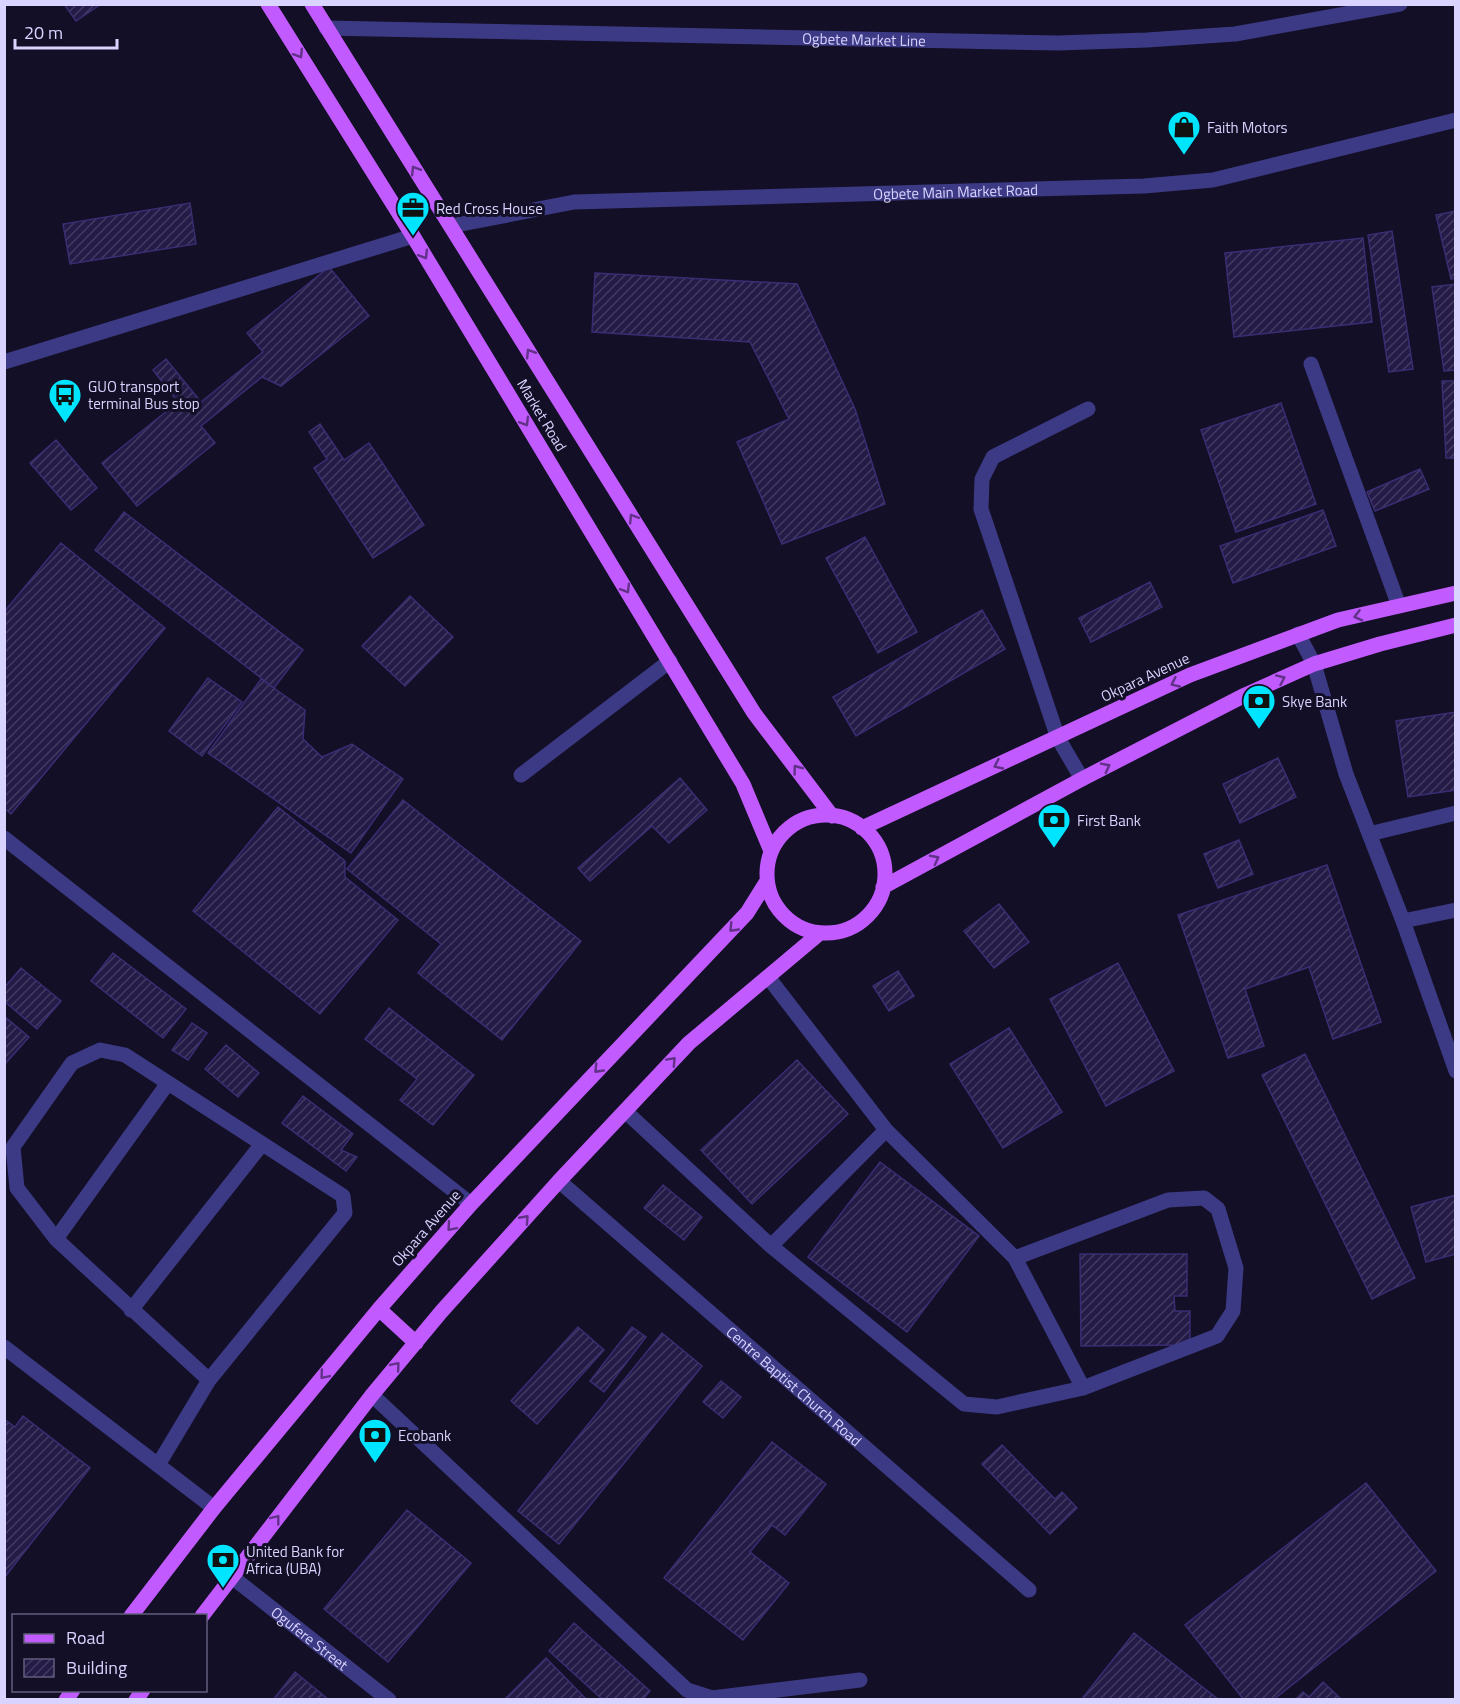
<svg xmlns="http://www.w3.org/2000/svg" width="1460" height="1704" font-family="'Titillium Web',sans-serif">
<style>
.building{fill:url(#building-hatch);stroke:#3b2d73;stroke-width:1.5}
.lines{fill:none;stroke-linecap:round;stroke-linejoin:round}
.service{stroke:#3d3a85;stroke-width:15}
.minor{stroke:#3d3a85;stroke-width:15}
.tertiary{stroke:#3d3a85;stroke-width:15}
.primary{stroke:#c25bff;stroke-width:15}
.oneway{stroke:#623188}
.labels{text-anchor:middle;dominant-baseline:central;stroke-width:6;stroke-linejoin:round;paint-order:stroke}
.street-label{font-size:15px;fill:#d9d4ff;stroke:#130f26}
.poi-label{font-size:15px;fill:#d9d4ff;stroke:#130f26;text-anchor:start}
</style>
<defs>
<pattern id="building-hatch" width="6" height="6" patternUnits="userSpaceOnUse" patternTransform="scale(1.5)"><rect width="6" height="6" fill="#241b47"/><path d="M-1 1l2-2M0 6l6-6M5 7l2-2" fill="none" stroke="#433b63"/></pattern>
</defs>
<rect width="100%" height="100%" fill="#130f26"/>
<path class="building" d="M 64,4 L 101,4 L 76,21 Z
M 190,203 L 196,244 L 70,264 L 63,224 Z
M 1456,211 L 1456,278 L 1451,279 L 1436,215 Z
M 1392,231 L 1413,369 L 1389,372 L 1368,235 Z
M 1363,238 L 1372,322 L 1234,337 L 1225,253 Z
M 329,267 L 369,316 L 281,386 L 262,377 L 201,426 L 215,443 L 137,506 L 102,463 L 178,402 L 153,370 L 166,359 L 201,402 L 263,352 L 247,333 Z
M 595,273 L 797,284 L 855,409 L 885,504 L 782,544 L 737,442 L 789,419 L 750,342 L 592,332 Z
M 1456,284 L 1456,370 L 1444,371 L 1432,287 Z
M 1442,381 L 1456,381 L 1456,458 L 1446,458 Z
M 1281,403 L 1316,504 L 1236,532 L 1201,430 Z
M 320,424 L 344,460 L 369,443 L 424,525 L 373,558 L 314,468 L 327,459 L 309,432 Z
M 56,440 L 97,488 L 71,510 L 30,463 Z
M 1420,469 L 1429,489 L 1375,511 L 1367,492 Z
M 1323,510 L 1336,546 L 1233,583 L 1220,546 Z
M 124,512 L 303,650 L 274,688 L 95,550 Z
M 865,537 L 917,632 L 878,653 L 826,558 Z
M 61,543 L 165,628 L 11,814 L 4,808 L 4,612 Z
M 1150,582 L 1162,607 L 1091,642 L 1079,618 Z
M 410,596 L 453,637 L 405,686 L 362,646 Z
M 982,610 L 1005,649 L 856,736 L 833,697 Z
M 208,678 L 242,702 L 202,756 L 169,731 Z
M 261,679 L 305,710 L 303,739 L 322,757 L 352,744 L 403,779 L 351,853 L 208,753 Z
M 1456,712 L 1456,790 L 1408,797 L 1396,721 Z
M 1278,758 L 1296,797 L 1240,823 L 1223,784 Z
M 680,778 L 707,810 L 669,843 L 652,826 L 590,881 L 578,868 Z
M 403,800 L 581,941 L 502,1040 L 418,973 L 441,944 L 347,869 Z
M 278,807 L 345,861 L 345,877 L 398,920 L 320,1014 L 193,911 Z
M 1239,840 L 1253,874 L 1218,888 L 1204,854 Z
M 1327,865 L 1381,1022 L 1333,1039 L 1309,967 L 1245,989 L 1264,1046 L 1228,1058 L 1178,915 Z
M 999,904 L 1029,942 L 994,968 L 964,931 Z
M 113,953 L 186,1009 L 163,1038 L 91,981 Z
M 1118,963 L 1174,1071 L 1106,1106 L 1050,999 Z
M 21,968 L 61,1001 L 37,1029 L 4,1001 L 4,988 Z
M 898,971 L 914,996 L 889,1011 L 873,986 Z
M 389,1008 L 474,1075 L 433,1125 L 400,1100 L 417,1079 L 365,1039 Z
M 4,1016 L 29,1037 L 4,1065 Z
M 192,1023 L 207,1033 L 188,1060 L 172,1050 Z
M 1009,1028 L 1062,1112 L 1003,1148 L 950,1064 Z
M 226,1045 L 259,1073 L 238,1097 L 205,1069 Z
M 1305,1054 L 1415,1278 L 1372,1299 L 1262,1075 Z
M 797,1060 L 848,1114 L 752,1204 L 701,1150 Z
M 303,1096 L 353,1134 L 341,1150 L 357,1157 L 346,1171 L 282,1123 Z
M 880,1162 L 979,1236 L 907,1332 L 808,1257 Z
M 663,1185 L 702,1217 L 684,1240 L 644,1208 Z
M 1456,1195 L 1456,1254 L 1426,1262 L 1411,1207 Z
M 1080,1254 L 1187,1254 L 1187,1296 L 1174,1296 L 1175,1311 L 1190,1311 L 1190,1345 L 1081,1346 Z
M 578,1327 L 604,1350 L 537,1424 L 511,1401 Z
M 632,1327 L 646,1337 L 604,1392 L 590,1381 Z
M 662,1333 L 702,1366 L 559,1544 L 518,1511 Z
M 721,1381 L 741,1397 L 723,1418 L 703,1402 Z
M 23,1416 L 90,1468 L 4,1578 L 4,1419 L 15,1427 Z
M 772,1442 L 826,1484 L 785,1535 L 772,1525 L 750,1552 L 789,1583 L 743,1640 L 664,1578 Z
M 1002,1445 L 1055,1499 L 1062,1492 L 1077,1508 L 1050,1534 L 982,1464 Z
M 1366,1483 L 1436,1571 L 1273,1700 L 1244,1700 L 1185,1625 Z
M 407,1510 L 471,1563 L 388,1662 L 324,1609 Z
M 574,1623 L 650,1691 L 642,1700 L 603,1700 L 549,1651 Z
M 1134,1633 L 1219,1700 L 1081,1700 Z
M 546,1658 L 587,1700 L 504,1700 Z
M 295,1672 L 329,1700 L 273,1700 Z
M 1323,1682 L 1342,1700 L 1295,1700 L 1303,1692 L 1309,1697 Z"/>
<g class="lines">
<path class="service" d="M 1311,364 L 1399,606
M 1298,634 L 1314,664 L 1346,774 L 1403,921 L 1456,1071
M 521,775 L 670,661
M 1082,779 L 1058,738 L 981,509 L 982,479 L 993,457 L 1088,409
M 1369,834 L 1456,813
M 1403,921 L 1456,910
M 768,977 L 886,1130 L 1015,1258 L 1083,1388
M 625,1111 L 771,1246 L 964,1404 L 997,1407 L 1083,1388 L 1217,1336 L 1233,1311 L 1236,1268 L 1218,1209 L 1204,1198 L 1168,1200 L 1015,1258
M 56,1239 L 168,1083
M 771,1246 L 886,1130
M 131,1310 L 262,1144
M 158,1465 L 209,1380 L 345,1213 L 343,1196 L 125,1055 L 100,1050 L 72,1063 L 13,1147 L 17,1188 L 56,1239 L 209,1380"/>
<g class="minor">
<path id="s1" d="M 326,28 L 1058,43 L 1147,40 L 1235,34 L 1400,4"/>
<path d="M 4,362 L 413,236"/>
<path d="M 4,838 L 471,1204"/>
<path id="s2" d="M 559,1181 L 1029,1590"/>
<path d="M 4,1347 L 214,1508"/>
<path d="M 372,1395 L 687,1690 L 712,1698 L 860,1680"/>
<path id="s3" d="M 232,1577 L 389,1700"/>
</g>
<path class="tertiary" id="s4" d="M 451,226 L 574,202 L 1144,186 L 1213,180 L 1456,120"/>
<path class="primary" d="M 268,4 L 413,236 L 743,784 L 771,851
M 312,4 L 754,713 L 832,816
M767 874a59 59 0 1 1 118 0a59 59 0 1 1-118 0Z
M 862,828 L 1190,675 L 1338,620 L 1456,593
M 883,887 L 1082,779 L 1245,695 L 1314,664 L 1380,644 L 1456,625
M 379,1309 L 416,1343
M 131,1616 L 214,1508 L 379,1309 L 471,1204 L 747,913 L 767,881
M 202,1616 L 372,1395 L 441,1312 L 559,1181 L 689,1043 L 820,933
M 66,1700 L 73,1690
M 136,1700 L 143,1690"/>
</g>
<defs><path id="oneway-chevron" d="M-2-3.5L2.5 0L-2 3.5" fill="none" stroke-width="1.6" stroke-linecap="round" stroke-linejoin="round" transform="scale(1.5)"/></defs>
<g class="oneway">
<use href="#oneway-chevron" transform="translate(299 54) rotate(58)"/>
<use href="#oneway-chevron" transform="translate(415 170) rotate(-122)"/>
<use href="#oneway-chevron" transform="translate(424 255) rotate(59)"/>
<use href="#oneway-chevron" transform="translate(530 353) rotate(-122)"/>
<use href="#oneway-chevron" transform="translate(525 422) rotate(59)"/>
<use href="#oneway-chevron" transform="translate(633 518) rotate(-122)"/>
<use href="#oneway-chevron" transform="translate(626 589) rotate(59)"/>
<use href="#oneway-chevron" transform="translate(1358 616) rotate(166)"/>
<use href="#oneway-chevron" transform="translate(1281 679) rotate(-24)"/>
<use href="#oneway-chevron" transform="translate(1175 683) rotate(155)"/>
<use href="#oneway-chevron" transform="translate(998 765) rotate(155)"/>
<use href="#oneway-chevron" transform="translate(1106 767) rotate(-27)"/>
<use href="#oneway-chevron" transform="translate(797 769) rotate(-127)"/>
<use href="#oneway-chevron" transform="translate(935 859) rotate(-28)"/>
<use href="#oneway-chevron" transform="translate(733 928) rotate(134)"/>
<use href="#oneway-chevron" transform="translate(672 1061) rotate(-47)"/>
<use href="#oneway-chevron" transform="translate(598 1069) rotate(134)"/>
<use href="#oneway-chevron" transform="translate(525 1219) rotate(-48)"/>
<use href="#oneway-chevron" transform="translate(451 1227) rotate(131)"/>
<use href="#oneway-chevron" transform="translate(396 1366) rotate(-50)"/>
<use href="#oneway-chevron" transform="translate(324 1375) rotate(130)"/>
<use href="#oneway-chevron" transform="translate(276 1519) rotate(-52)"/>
</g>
<defs>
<g id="shop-pin" transform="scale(1.725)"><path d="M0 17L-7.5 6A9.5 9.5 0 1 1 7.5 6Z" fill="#00e5ff" stroke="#130f26"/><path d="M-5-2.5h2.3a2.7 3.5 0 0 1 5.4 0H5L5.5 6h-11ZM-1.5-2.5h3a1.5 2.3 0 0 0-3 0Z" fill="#111"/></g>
<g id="office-pin" transform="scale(1.725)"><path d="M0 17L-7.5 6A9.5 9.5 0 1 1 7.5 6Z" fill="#00e5ff" stroke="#130f26"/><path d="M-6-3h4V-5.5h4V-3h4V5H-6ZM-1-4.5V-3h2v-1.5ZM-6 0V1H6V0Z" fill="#111"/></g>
<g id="bus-pin" transform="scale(1.725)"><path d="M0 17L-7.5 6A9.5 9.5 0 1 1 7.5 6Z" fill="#00e5ff" stroke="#130f26"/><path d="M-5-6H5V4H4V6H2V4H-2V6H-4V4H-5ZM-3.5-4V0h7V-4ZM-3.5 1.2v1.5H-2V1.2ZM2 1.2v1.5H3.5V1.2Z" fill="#111"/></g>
<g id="bank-pin" transform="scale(1.725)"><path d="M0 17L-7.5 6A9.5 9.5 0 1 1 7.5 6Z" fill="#00e5ff" stroke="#130f26"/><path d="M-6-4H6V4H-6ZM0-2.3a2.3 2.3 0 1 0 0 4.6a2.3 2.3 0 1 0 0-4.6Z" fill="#111"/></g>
</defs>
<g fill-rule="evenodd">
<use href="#shop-pin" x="1184" y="127"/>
<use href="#office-pin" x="413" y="208"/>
<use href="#bus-pin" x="65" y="395"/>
<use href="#bank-pin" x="1259" y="701"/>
<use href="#bank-pin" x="1054" y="820"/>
<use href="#bank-pin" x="375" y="1435"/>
<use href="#bank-pin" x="223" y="1560"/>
</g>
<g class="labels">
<g class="street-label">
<text stroke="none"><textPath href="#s1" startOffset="538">Ogbete Market Line</textPath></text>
<text stroke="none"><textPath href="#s4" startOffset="507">Ogbete Main Market Road</textPath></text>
<text transform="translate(542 415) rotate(59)">Market Road</text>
<text transform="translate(1145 677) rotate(-25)">Okpara Avenue</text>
<text transform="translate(426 1228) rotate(-49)">Okpara Avenue</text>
<text stroke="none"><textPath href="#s2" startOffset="312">Centre Baptist Church Road</textPath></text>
<text stroke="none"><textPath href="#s3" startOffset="99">Ogufere Street</textPath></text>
</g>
<g class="poi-label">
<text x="1207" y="127">Faith Motors</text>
<text x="436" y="208">Red Cross House</text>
<text x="88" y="386">GUO transport<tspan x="88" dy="17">terminal Bus stop</tspan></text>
<text x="1282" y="701">Skye Bank</text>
<text x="1077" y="820">First Bank</text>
<text x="398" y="1435">Ecobank</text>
<text x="246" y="1551">United Bank for<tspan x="246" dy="17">Africa (UBA)</tspan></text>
</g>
</g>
<rect width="1460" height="1704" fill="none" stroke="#d9d4ff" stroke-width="12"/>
<rect x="12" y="1614" width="195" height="78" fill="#130f26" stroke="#625e7d" stroke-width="1.5"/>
<rect x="24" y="1634" width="30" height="9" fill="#c25bff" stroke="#625e7d" stroke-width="1.5"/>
<text x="66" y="1644" font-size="18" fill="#d9d4ff">Road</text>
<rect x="24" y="1659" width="30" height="18" fill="url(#building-hatch)" stroke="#625e7d" stroke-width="1.5"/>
<text x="66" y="1674" font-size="18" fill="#d9d4ff">Building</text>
<path d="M15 39v9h102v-9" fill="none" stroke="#d9d4ff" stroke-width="3"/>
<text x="24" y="39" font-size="18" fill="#d9d4ff" stroke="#130f26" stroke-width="4.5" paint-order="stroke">20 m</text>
</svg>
